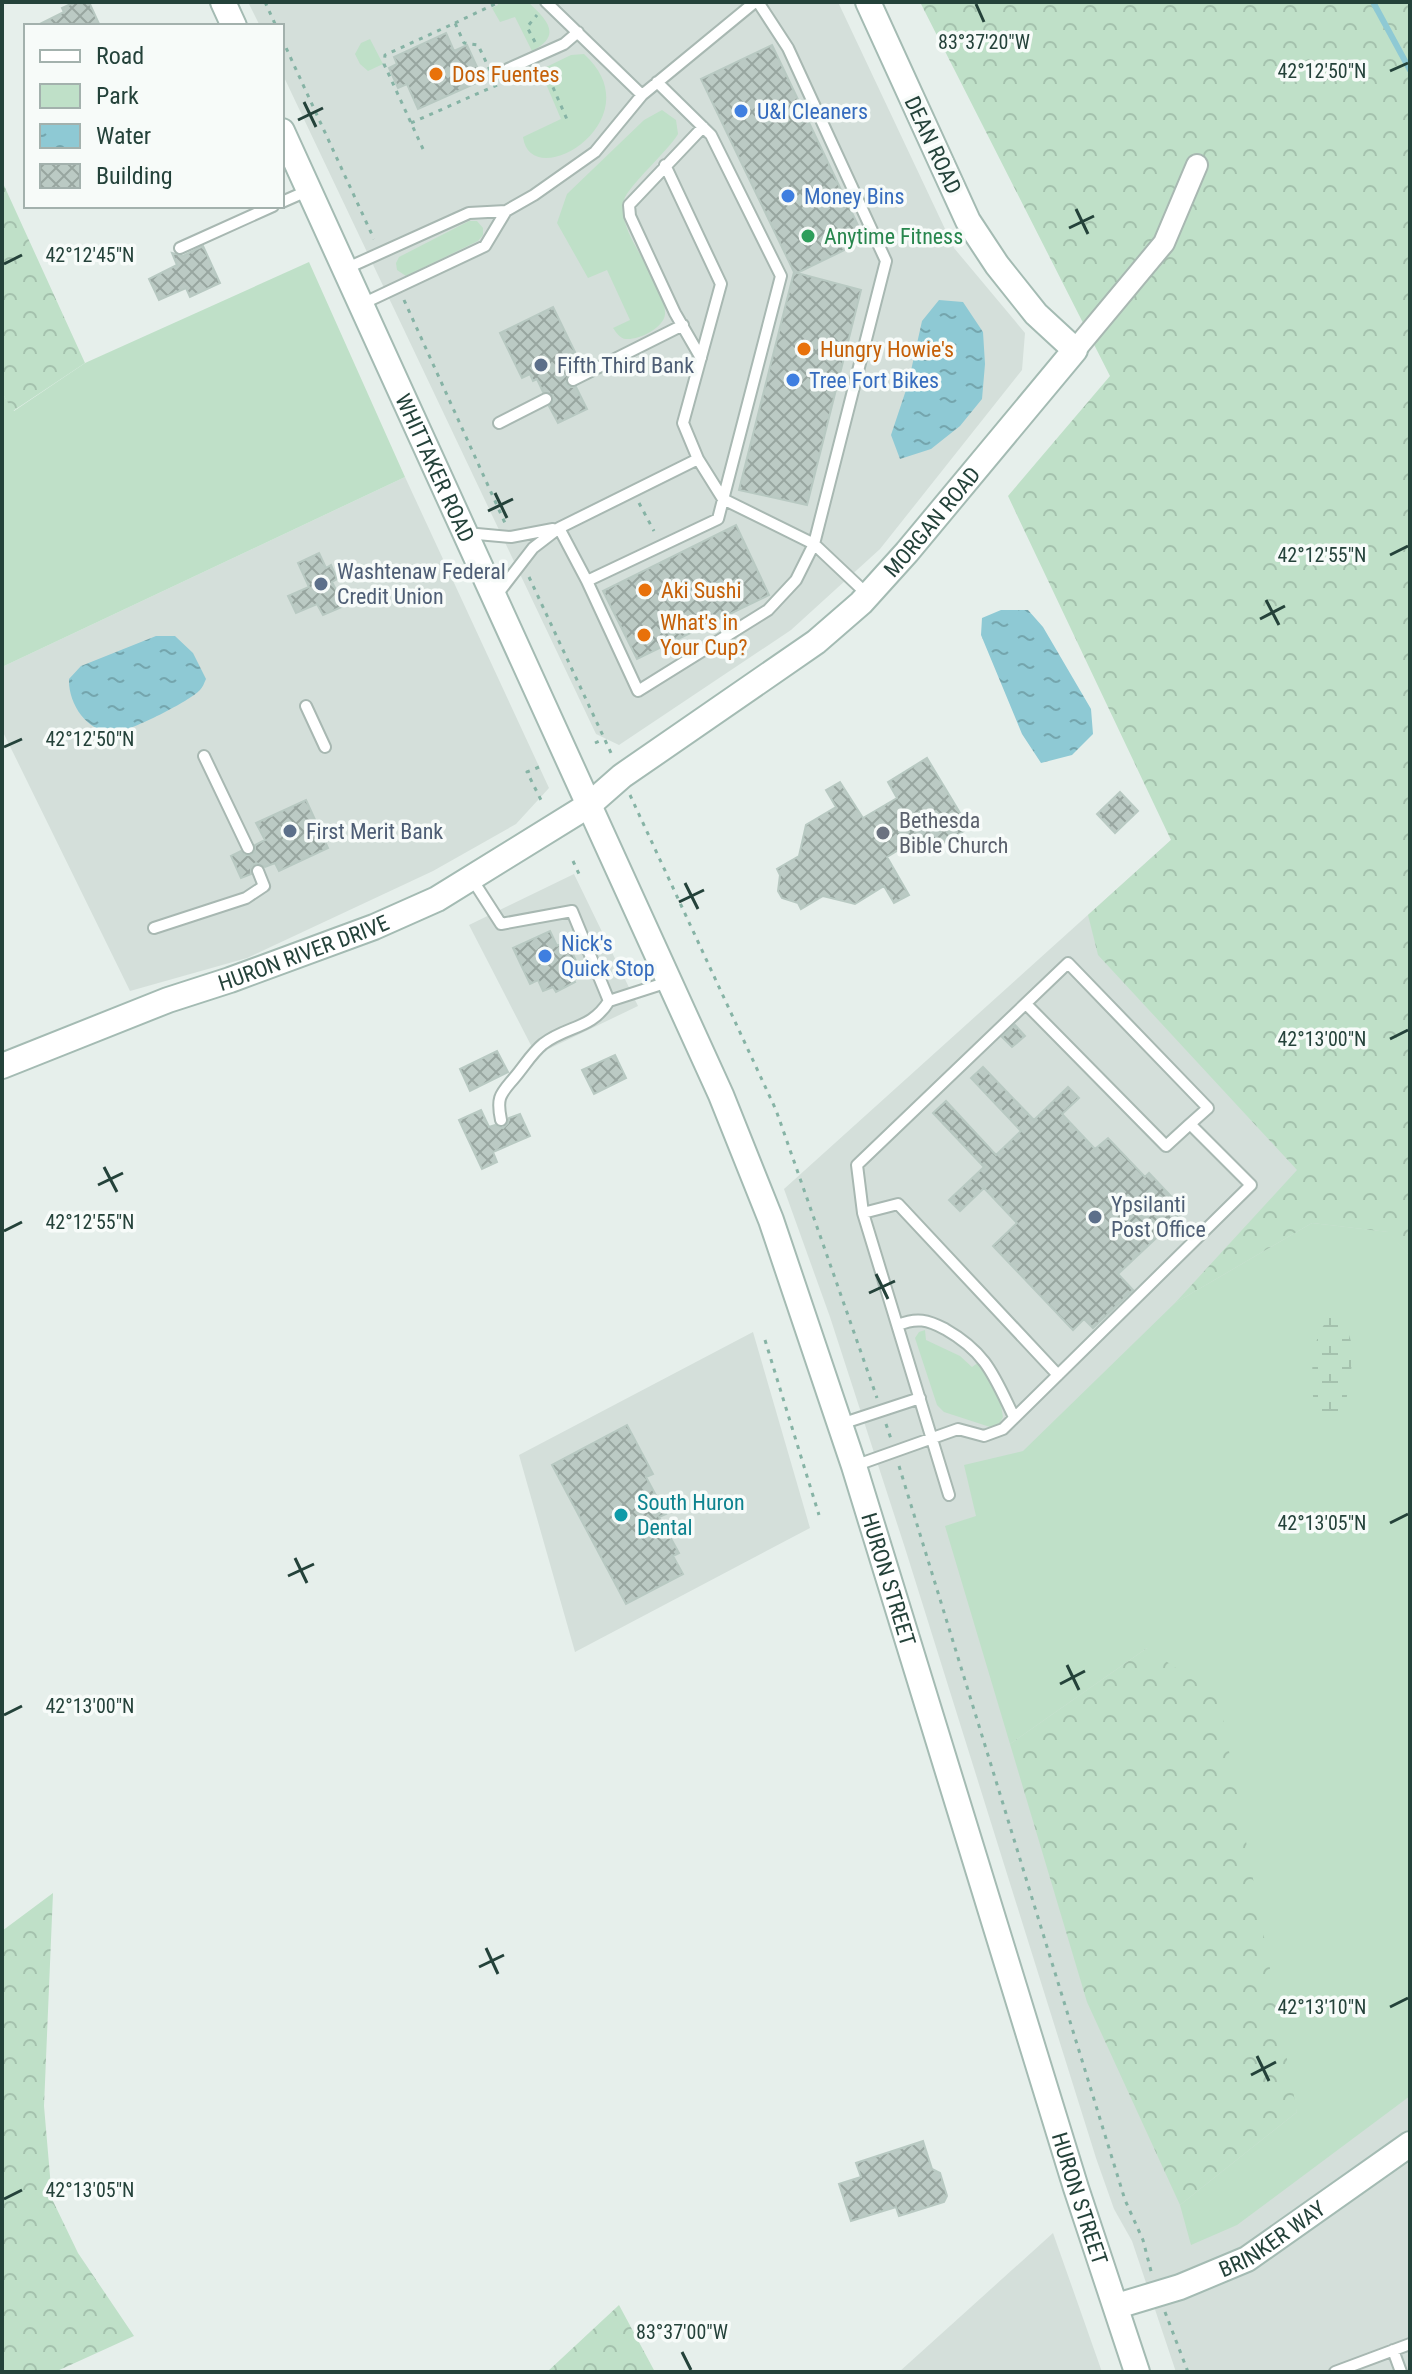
<svg xmlns="http://www.w3.org/2000/svg" width="1412" height="2374" font-family="'Roboto Condensed',sans-serif">
<style>
.built{fill:#d4dfda}
.green{fill:#bfe0c8}
.forest{fill:url(#forest-crowns)}
.wetland{fill:url(#wetland-marsh)}
.water{fill:url(#water-ripples)}
.lines{fill:none;stroke-linecap:round;stroke-linejoin:round}
.stream{stroke:#8ec9d4;stroke-width:6}
.building{fill:url(#building-cross-hatch);stroke:#b8c9c2;stroke-width:2}
.lane-casing{stroke:#a8b8b2;stroke-width:14}
.street-casing{stroke:#a8b8b2;stroke-width:24}
.secondary-casing{stroke:#a4bbb3;stroke-width:28}
.path{stroke:#86b3a5;stroke-width:3;stroke-dasharray:4 6;stroke-linecap:butt}
.lane{stroke:#fff;stroke-width:10}
.street{stroke:#fff;stroke-width:20}
.secondary{stroke:#fff;stroke-width:24}
.ticks{fill:none;stroke:#24423a;stroke-width:3}
.food-dot{fill:#e8710a;stroke:#f7fbf9;stroke-width:3}
.shop-dot{fill:#3f7fe0;stroke:#f7fbf9;stroke-width:3}
.leisure-dot{fill:#2e9e5b;stroke:#f7fbf9;stroke-width:3}
.service-dot{fill:#5c6f8a;stroke:#f7fbf9;stroke-width:3}
.worship-dot{fill:#6b7280;stroke:#f7fbf9;stroke-width:3}
.culture-dot{fill:#0f9aa8;stroke:#f7fbf9;stroke-width:3}
.labels{text-anchor:middle;dominant-baseline:central;stroke-width:7;stroke-linejoin:round;paint-order:stroke}
.food-label{font-size:22px;fill:#c56008;stroke:#f7fbf9;text-anchor:start}
.shop-label{font-size:22px;fill:#366cbe;stroke:#f7fbf9;text-anchor:start}
.street-label{font-size:22px;fill:#24423a;stroke:#f7fbf9}
.leisure-label{font-size:22px;fill:#27864d;stroke:#f7fbf9;text-anchor:start}
.service-label{font-size:22px;fill:#4e5e75;stroke:#f7fbf9;text-anchor:start}
.worship-label{font-size:22px;fill:#5b616d;stroke:#f7fbf9;text-anchor:start}
.culture-label{font-size:22px;fill:#0d838f;stroke:#f7fbf9;text-anchor:start}
.ticks-label{font-size:20px;text-anchor:middle;fill:#24423a;stroke:#f7fbf9;stroke-width:7;stroke-linejoin:round;paint-order:stroke}
</style>
<defs>
<pattern id="forest-crowns" width="20" height="18" patternUnits="userSpaceOnUse" patternTransform="scale(2)"><rect width="20" height="18" fill="#bfe0c8"/><path d="M2 6a3 3 0 1 1 6 0M12 15a3 3 0 1 1 6 0" fill="none" stroke="#a4c1ad"/></pattern>
<pattern id="wetland-marsh" width="20" height="14" patternUnits="userSpaceOnUse" patternTransform="scale(2)"><rect width="20" height="14" fill="#bfe0c8"/><path d="M1 5h8M5 5V1M11 12h8M15 12V8" fill="none" stroke="#a4c1ad"/></pattern>
<pattern id="water-ripples" width="26" height="14" patternUnits="userSpaceOnUse" patternTransform="scale(2)"><rect width="26" height="14" fill="#8ec9d4"/><path d="M2 4q2-2 4 0t4 0M15 11q2-2 4 0t4 0" fill="none" stroke="#74a5ad"/></pattern>
<pattern id="building-cross-hatch" width="8" height="8" patternUnits="userSpaceOnUse" patternTransform="scale(2)"><rect width="8" height="8" fill="#bbcac4"/><path d="M0 0l8 8M0 8l8-8" fill="none" stroke="#98a6a0"/></pattern>
</defs>
<rect width="100%" height="100%" fill="#e6efeb"/>
<path class="built" d="M 248,2 L 838,2 L 954,248 L 1025,333 L 1022,370 L 880,549 L 791,630 L 619,745 L 596,734 L 282,73 L 282,26 L 260,26 Z
M 405,477 L 549,788 L 516,824 L 433,871 L 247,958 L 130,991 L 2,730 L 2,667 Z
M 1410,633 L 1410,2372 L 1176,2372 L 1132,2241 L 1114,2209 L 1096,2158 L 905,1548 L 830,1317 L 784,1189 L 1171,840 Z
M 574,874 L 638,1006 L 536,1055 L 469,925 Z
M 753,1332 L 810,1528 L 575,1652 L 519,1455 Z
M 1053,2233 L 1102,2372 L 899,2372 Z"/>
<path class="green" d="M 497,2 L 528,2 C 547,20 563,35 532,51 L 515,17 L 500,22 L 492,8 L 498,5 Z
M 370,39 L 383,64 L 368,71 L 360,64 L 355,54 L 361,43 Z
M 584,54 C 656,119 531,196 523,137 L 561,119 L 540,70 L 571,55 Z
M 662,110 L 676,120 L 678,134 C 668,151 628,186 624,200 C 615,236 666,277 665,314 C 664,328 639,340 626,339 C 620,339 616,332 613,328 L 630,320 L 607,270 L 588,278 L 557,223 L 567,194 L 644,120 Z
M 469,221 L 477,221 L 483,228 L 483,235 L 478,241 L 406,276 L 397,270 L 396,263 L 399,257 Z
M 309,262 L 405,477 L 2,667 L 2,393 L 14,411 L 85,363 Z
M 1312,1223 L 1389,1232 L 1410,1256 L 1410,2096 L 1237,2225 L 1191,2245 L 1180,2205 L 1297,2112 L 1147,1648 L 1010,1744 L 945,1526 L 976,1516 L 964,1465 L 1023,1451 L 1175,1303 Z
M 925,1330 L 926,1340 L 960,1356 L 972,1367 L 979,1362 L 1000,1400 L 1003,1417 L 999,1424 L 990,1427 L 944,1412 L 937,1405 L 915,1338 L 919,1332 Z"/>
<path class="forest" d="M 920,2 L 1410,2 L 1410,1256 L 1388,1232 L 1312,1223 L 1175,1303 L 1297,1170 L 1098,955 L 1088,915 L 1171,840 L 1008,496 L 1110,376 Z
M 2,181 L 85,363 L 13,411 L 2,393 Z
M 1147,1648 L 1219,1698 L 1297,2112 L 1180,2205 L 1087,2002 L 1010,1744 Z
M 53,1893 L 44,2106 L 52,2199 L 78,2253 L 134,2336 L 55,2372 L 2,2372 L 2,1931 Z
M 619,2305 L 655,2372 L 547,2372 Z"/>
<path class="wetland" d="M 1329,1317 L 1344,1319 L 1354,1351 L 1346,1402 L 1333,1427 L 1321,1428 C 1310,1406 1309,1357 1319,1334 C 1321,1328 1326,1323 1329,1317 Z"/>
<path class="water" d="M 939,300 L 963,302 L 983,332 L 985,364 L 982,399 L 960,426 L 931,449 L 900,459 L 891,435 L 908,384 L 922,321 Z
M 1001,610 L 1028,610 L 1043,627 L 1091,709 L 1093,734 L 1072,755 L 1041,763 L 1022,734 L 981,635 L 982,618 Z
M 156,636 L 175,636 L 193,653 L 206,679 C 204,683 203,687 200,690 C 190,701 132,730 117,732 C 88,735 68,704 69,679 L 81,666 Z"/>
<g class="lines">
<path class="stream" d="M 1373,2 L 1410,70"/>
</g>
<path class="building" d="M 75,2 L 89,2 L 100,26 L 36,26 L 64,12 L 62,8 Z
M 446,33 L 454,51 L 467,45 L 483,80 L 418,109 L 407,84 L 398,88 L 389,68 L 397,64 L 394,57 Z
M 772,45 L 865,240 L 797,273 L 861,290 L 807,505 L 739,490 L 794,272 L 701,79 Z
M 203,246 L 220,283 L 190,297 L 186,288 L 159,300 L 149,279 L 177,265 L 172,253 L 183,256 Z
M 553,307 L 575,352 L 566,357 L 569,373 L 566,383 L 569,387 L 576,387 L 587,409 L 558,423 L 549,406 L 554,400 L 553,395 L 543,392 L 537,379 L 533,381 L 530,374 L 522,378 L 500,333 Z
M 736,525 L 769,595 L 637,659 L 603,591 Z
M 319,553 L 326,568 L 331,565 L 337,579 L 332,582 L 344,606 L 323,615 L 317,604 L 296,613 L 288,596 L 309,587 L 298,563 Z
M 927,758 L 969,828 L 929,852 L 920,837 L 887,857 L 909,895 L 894,903 L 884,886 L 855,904 L 823,896 L 801,909 L 798,903 L 782,898 L 778,891 L 780,875 L 777,869 L 799,856 L 806,825 L 836,807 L 826,790 L 840,782 L 863,818 L 897,798 L 888,782 Z
M 1120,792 L 1138,811 L 1115,833 L 1097,814 Z
M 306,800 L 328,848 L 279,871 L 275,863 L 265,867 L 256,863 L 251,867 L 251,874 L 241,878 L 231,856 L 241,851 L 244,855 L 251,855 L 255,852 L 255,845 L 265,840 L 256,823 Z
M 550,931 L 557,946 L 567,941 L 577,963 L 568,967 L 575,982 L 556,992 L 553,987 L 543,991 L 538,980 L 530,984 L 513,948 Z
M 1015,1025 L 1025,1036 L 1012,1047 L 1002,1037 Z
M 497,1051 L 508,1072 L 470,1091 L 460,1069 Z
M 615,1055 L 626,1078 L 594,1094 L 582,1070 Z
M 983,1067 L 1034,1120 L 1068,1087 L 1079,1098 L 1062,1114 L 1095,1149 L 1108,1138 L 1145,1177 L 1149,1173 L 1185,1211 L 1118,1274 L 1133,1290 L 1093,1328 L 1084,1319 L 1073,1330 L 993,1246 L 1017,1223 L 984,1188 L 960,1211 L 949,1200 L 984,1167 L 933,1113 L 946,1101 L 996,1155 L 1021,1131 L 971,1078 Z
M 481,1110 L 489,1127 L 495,1125 L 503,1128 L 508,1123 L 509,1118 L 520,1114 L 530,1136 L 493,1152 L 497,1162 L 482,1169 L 459,1120 Z
M 627,1425 L 653,1474 L 646,1477 L 666,1514 L 659,1517 L 679,1553 L 673,1556 L 683,1574 L 626,1604 L 552,1465 Z
M 923,2141 L 932,2169 L 940,2173 L 947,2196 L 944,2202 L 899,2216 L 896,2207 L 851,2221 L 839,2184 L 861,2177 L 856,2163 Z"/>
<g class="lines">
<g class="lane-casing">
<path id="lane" d="M 546,2 L 642,95
M 508,69 L 564,44 L 578,32
M 665,165 L 721,284 L 683,423 L 698,459 L 723,499 L 814,544 L 868,595
M 282,202 L 307,191
M 180,248 L 273,206
M 345,269 L 469,213 L 506,211 L 534,195 L 595,152 L 642,95 L 755,2
M 362,304 L 485,246 L 506,211
M 701,358 L 675,313 L 630,216 L 629,205 L 703,127
M 573,380 L 683,325
M 499,423 L 546,399
M 698,459 L 559,528 L 587,581 L 638,691 L 768,610 L 796,580 L 814,544 L 886,261 L 788,48 L 758,2
M 466,533 L 511,537 L 553,529
M 587,581 L 718,519 L 781,276 L 711,135 L 657,82
M 496,596 L 533,548 L 559,528
M 306,706 L 325,747
M 204,756 L 248,848
M 472,879 L 501,924 L 572,911 L 609,1001 L 668,982
M 154,928 L 246,898 L 264,886 L 258,871
M 1026,1004 L 1166,1146 L 1190,1124
M 501,1120 C 496,1096 501,1094 515,1077 C 525,1065 532,1053 543,1044 C 568,1025 591,1030 609,1001
M 898,1325 C 917,1317 928,1320 945,1329 C 987,1353 994,1376 1014,1417
M 841,1424 L 920,1398
M 854,1466 L 958,1429 L 984,1436 L 1003,1429 L 1251,1185 L 1190,1124 L 1208,1108 L 1068,963 L 857,1165 L 863,1213
M 949,1495 L 863,1213 L 898,1204 L 1058,1375
M 1393,2350 L 1401,2372
M 1335,2372 L 1410,2344"/>
</g>
<g class="street-casing">
<path id="street" d="M 1075,350 L 1164,243 L 1197,165"/>
</g>
<g class="secondary-casing">
<g id="secondary">
<path d="M 223,2 L 234,26"/>
<path id="s1" d="M 282,131 L 721,1095 L 771,1220 L 854,1466 L 1076,2188 L 1137,2372"/>
<path id="s2" d="M 2,1066 L 168,1000 L 230,980 L 374,927 L 437,899 L 589,805 L 622,776 L 816,642 L 861,603 L 907,552 L 1075,350 L 1036,314 L 997,265 L 968,221 L 868,2"/>
<path id="s3" d="M 1117,2306 L 1180,2287 L 1247,2259 L 1410,2144"/>
</g>
</g>
<path class="path" d="M 265,2 L 276,26
M 455,23 L 495,4
M 282,39 L 374,239
M 535,42 L 527,27 L 537,15
M 545,69 L 569,124
M 411,123 L 497,85 L 478,45 L 464,43 L 455,23 L 385,55 L 384,64 L 423,149
M 404,300 L 505,523
M 639,503 L 654,531
M 529,577 L 612,755
M 595,743 L 604,739
M 539,767 L 527,772 L 542,802
M 630,795 L 776,1110 L 877,1398
M 573,861 L 579,874
M 765,1340 L 819,1515
M 886,1424 L 891,1439
M 899,1466 L 1125,2200 L 1143,2240 L 1152,2275
M 1165,2312 L 1188,2372"/>
<use href="#lane" class="lane"/>
<use href="#street" class="street"/>
<use href="#secondary" class="secondary"/>
</g>
<path class="ticks" d="M 976,4 L 984,22M 1390,71 L 1408,63M 304,102 L 316,127M 298,120 L 323,108M 1076,209 L 1088,234M 1069,228 L 1094,216M 4,264 L 22,255M 495,493 L 507,518M 488,511 L 513,499M 1390,555 L 1408,546M 1266,600 L 1279,625M 1260,619 L 1285,606M 4,747 L 22,739M 685,883 L 698,909M 679,902 L 704,890M 1390,1039 L 1408,1030M 104,1167 L 117,1192M 98,1185 L 123,1173M 4,1231 L 22,1222M 876,1274 L 888,1299M 869,1293 L 895,1281M 1390,1523 L 1408,1514M 295,1558 L 307,1583M 288,1576 L 314,1564M 1067,1665 L 1079,1690M 1060,1684 L 1085,1671M 4,1715 L 22,1706M 486,1948 L 498,1974M 479,1967 L 504,1955M 1390,2007 L 1408,1998M 1257,2056 L 1269,2081M 1251,2075 L 1276,2062M 4,2199 L 22,2190M 682,2352 L 691,2370"/>
<g class="food-dot">
<circle cx="436" cy="74" r="8"/>
<circle cx="804" cy="349" r="8"/>
<circle cx="645" cy="590" r="8"/>
<circle cx="644" cy="635" r="8"/>
</g>
<g class="shop-dot">
<circle cx="741" cy="111" r="8"/>
<circle cx="788" cy="196" r="8"/>
<circle cx="793" cy="380" r="8"/>
<circle cx="545" cy="956" r="8"/>
</g>
<circle class="leisure-dot" cx="808" cy="236" r="8"/>
<g class="service-dot">
<circle cx="541" cy="365" r="8"/>
<circle cx="321" cy="584" r="8"/>
<circle cx="290" cy="831" r="8"/>
<circle cx="1095" cy="1217" r="8"/>
</g>
<circle class="worship-dot" cx="883" cy="833" r="8"/>
<circle class="culture-dot" cx="621" cy="1515" r="8"/>
<g class="labels">
<g class="food-label">
<text x="452" y="74">Dos Fuentes</text>
<text x="820" y="349">Hungry Howie's</text>
<text x="661" y="590">Aki Sushi</text>
<text x="660" y="622">What's in<tspan x="660" dy="25">Your Cup?</tspan></text>
</g>
<g class="shop-label">
<text x="757" y="111">U&amp;I Cleaners</text>
<text x="804" y="196">Money Bins</text>
<text x="809" y="380">Tree Fort Bikes</text>
<text x="561" y="943">Nick's<tspan x="561" dy="25">Quick Stop</tspan></text>
</g>
<g class="street-label">
<text transform="translate(933 145) rotate(65)">DEAN ROAD</text>
<text stroke="none"><textPath href="#s1" startOffset="370">WHITTAKER ROAD</textPath></text>
<text stroke="none"><textPath href="#s2" startOffset="1092">MORGAN ROAD</textPath></text>
<text stroke="none"><textPath href="#s2" startOffset="322">HURON RIVER DRIVE</textPath></text>
<text stroke="none"><textPath href="#s1" startOffset="1572">HURON STREET</textPath></text>
<text stroke="none"><textPath href="#s1" startOffset="2220">HURON STREET</textPath></text>
<text stroke="none"><textPath href="#s3" startOffset="170">BRINKER WAY</textPath></text>
</g>
<g class="leisure-label">
<text x="824" y="236">Anytime Fitness</text>
</g>
<g class="service-label">
<text x="557" y="365">Fifth Third Bank</text>
<text x="337" y="571">Washtenaw Federal<tspan x="337" dy="25">Credit Union</tspan></text>
<text x="306" y="831">First Merit Bank</text>
<text x="1111" y="1204">Ypsilanti<tspan x="1111" dy="25">Post Office</tspan></text>
</g>
<g class="worship-label">
<text x="899" y="820">Bethesda<tspan x="899" dy="25">Bible Church</tspan></text>
</g>
<g class="culture-label">
<text x="637" y="1502">South Huron<tspan x="637" dy="25">Dental</tspan></text>
</g>
</g>
<g class="ticks-label">
<text x="984" y="49">83°37'20"W</text>
<text x="1322" y="78">42°12'50"N</text>
<text x="90" y="262">42°12'45"N</text>
<text x="1322" y="562">42°12'55"N</text>
<text x="90" y="746">42°12'50"N</text>
<text x="1322" y="1046">42°13'00"N</text>
<text x="90" y="1229">42°12'55"N</text>
<text x="1322" y="1530">42°13'05"N</text>
<text x="90" y="1713">42°13'00"N</text>
<text x="1322" y="2014">42°13'10"N</text>
<text x="90" y="2197">42°13'05"N</text>
<text x="682" y="2339">83°37'00"W</text>
</g>
<rect width="1412" height="2374" fill="none" stroke="#24423a" stroke-width="8"/>
<rect x="24" y="24" width="260" height="184" fill="#f7fbf9" stroke="#a3b1ad" stroke-width="2"/>
<rect x="40" y="50" width="40" height="12" fill="#ffffff" stroke="#a3b1ad" stroke-width="2"/>
<text x="96" y="64" font-size="24" fill="#24423a">Road</text>
<rect x="40" y="84" width="40" height="24" fill="#bfe0c8" stroke="#a3b1ad" stroke-width="2"/>
<text x="96" y="104" font-size="24" fill="#24423a">Park</text>
<rect x="40" y="124" width="40" height="24" fill="url(#water-ripples)" stroke="#a3b1ad" stroke-width="2"/>
<text x="96" y="144" font-size="24" fill="#24423a">Water</text>
<rect x="40" y="164" width="40" height="24" fill="url(#building-cross-hatch)" stroke="#a3b1ad" stroke-width="2"/>
<text x="96" y="184" font-size="24" fill="#24423a">Building</text>
</svg>
